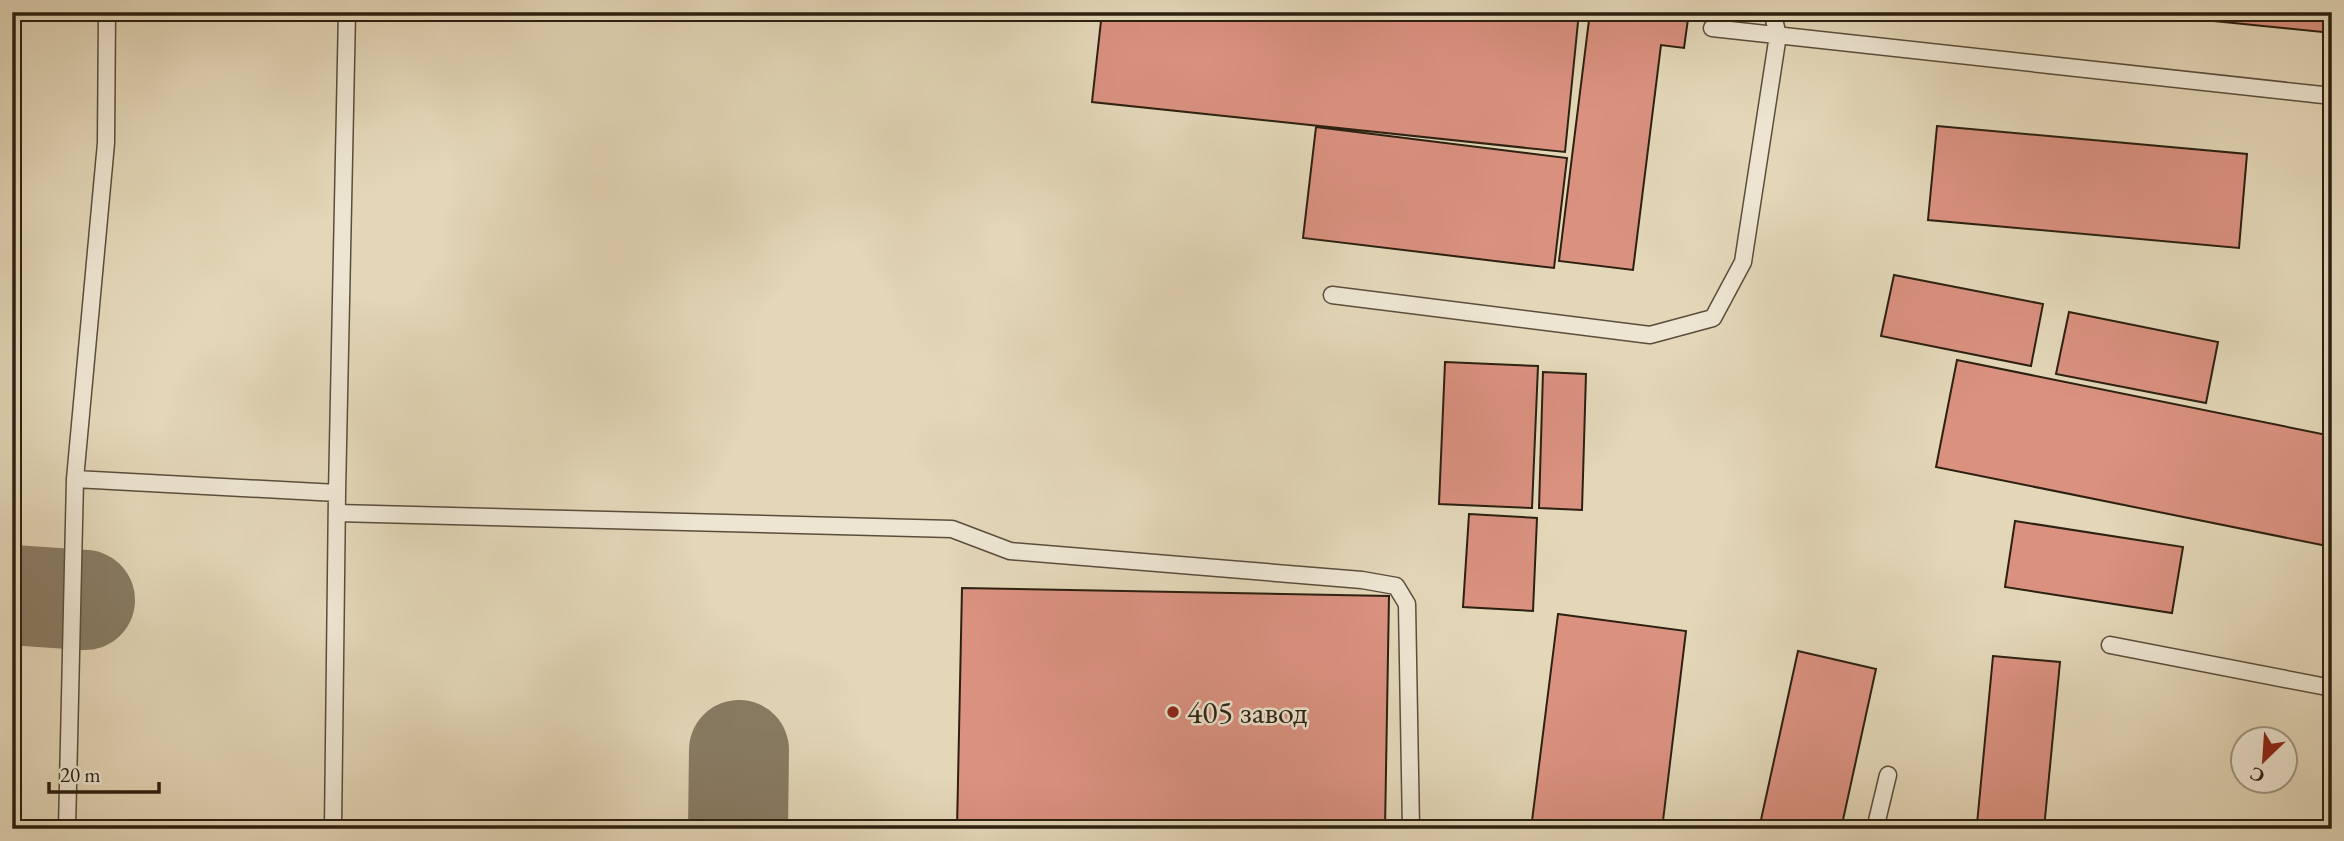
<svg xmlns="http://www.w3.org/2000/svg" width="2344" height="841" font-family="'EB Garamond',serif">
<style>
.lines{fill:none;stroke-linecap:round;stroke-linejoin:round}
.taxiway{stroke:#887c64;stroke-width:100}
.building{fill:#da9180;stroke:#2c2011;stroke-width:2}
.service-casing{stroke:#5a4e3b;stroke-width:19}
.service{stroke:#ede5d1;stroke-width:16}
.poi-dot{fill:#8f2418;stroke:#ede5d1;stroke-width:2.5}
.labels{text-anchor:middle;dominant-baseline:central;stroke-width:5;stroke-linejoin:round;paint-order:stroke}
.poi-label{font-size:32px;fill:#2c2011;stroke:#ede5d1;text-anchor:start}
</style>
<rect width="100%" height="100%" fill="#e3d7b8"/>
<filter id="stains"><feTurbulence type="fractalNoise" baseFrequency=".00286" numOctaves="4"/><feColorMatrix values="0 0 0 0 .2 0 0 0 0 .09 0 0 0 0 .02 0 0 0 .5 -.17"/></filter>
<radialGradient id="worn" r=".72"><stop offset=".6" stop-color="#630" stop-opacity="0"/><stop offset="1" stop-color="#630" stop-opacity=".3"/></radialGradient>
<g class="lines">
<path class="taxiway" d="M 12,595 L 85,600
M 738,829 L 739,750"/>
</g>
<path class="building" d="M 1102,12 L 1579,12 L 1565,152 L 1092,102 Z
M 1590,12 L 1689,12 L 1684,48 L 1661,45 L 1633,270 L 1559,261 Z
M 2124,12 L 2332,12 L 2332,33 Z
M 1937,126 L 2247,154 L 2239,248 L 1928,220 Z
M 1316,127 L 1567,158 L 1554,268 L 1303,238 Z
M 1894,275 L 2043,304 L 2031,366 L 1881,336 Z
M 2069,312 L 2218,342 L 2206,403 L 2056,374 Z
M 2332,318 L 2332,344 L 2327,343 Z
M 1957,360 L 2332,436 L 2332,547 L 1936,467 Z
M 1445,362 L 1538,366 L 1532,508 L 1439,504 Z
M 1543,372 L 1586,374 L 1582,510 L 1539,508 Z
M 1469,514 L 1537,518 L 1533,611 L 1463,607 Z
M 2015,521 L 2183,547 L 2172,613 L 2005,587 Z
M 962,588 L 1389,596 L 1385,829 L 957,829 Z
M 1558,614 L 1686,631 L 1662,829 L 1531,829 Z
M 1798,651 L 1876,669 L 1841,829 L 1759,829 Z
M 1993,656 L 2060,662 L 2044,829 L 1977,824 Z"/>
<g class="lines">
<g class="service-casing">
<path id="service" d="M 1712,28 L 2332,96
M 1332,295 L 1650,335 L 1713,318 L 1743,262 L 1778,35 L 1772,12
M 75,479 L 337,493 L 333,829
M 337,493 L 347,12
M 337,513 L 952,529 L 1010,551 L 1362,580 L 1396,586 L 1407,604 L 1411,829
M 2110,645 L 2332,688
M 67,829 L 75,479 L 106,143 L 107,12
M 1875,829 L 1888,775"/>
</g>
<use href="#service" class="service"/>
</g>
<circle class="poi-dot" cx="1173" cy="712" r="7"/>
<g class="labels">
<g class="poi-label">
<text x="1187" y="712">405 завод</text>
</g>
</g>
<rect width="2344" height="841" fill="none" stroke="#e3d7b8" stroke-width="42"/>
<rect x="14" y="14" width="2316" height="813" fill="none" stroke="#2c2011" stroke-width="3.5"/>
<rect x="21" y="21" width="2302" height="799" fill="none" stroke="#2c2011" stroke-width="2"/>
<g transform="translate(2264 760) rotate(205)"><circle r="33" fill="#ede5d1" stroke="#a09684" stroke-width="2"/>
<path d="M0-5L12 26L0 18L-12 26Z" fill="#8f2418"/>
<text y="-10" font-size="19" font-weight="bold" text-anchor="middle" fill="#2c2011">С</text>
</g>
<path d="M49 782v10h110v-10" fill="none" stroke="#2c2011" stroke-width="3.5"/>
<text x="60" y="782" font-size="21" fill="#2c2011" stroke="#ede5d1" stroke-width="5" paint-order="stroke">20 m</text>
<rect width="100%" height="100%" filter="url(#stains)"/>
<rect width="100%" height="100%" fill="url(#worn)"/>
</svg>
